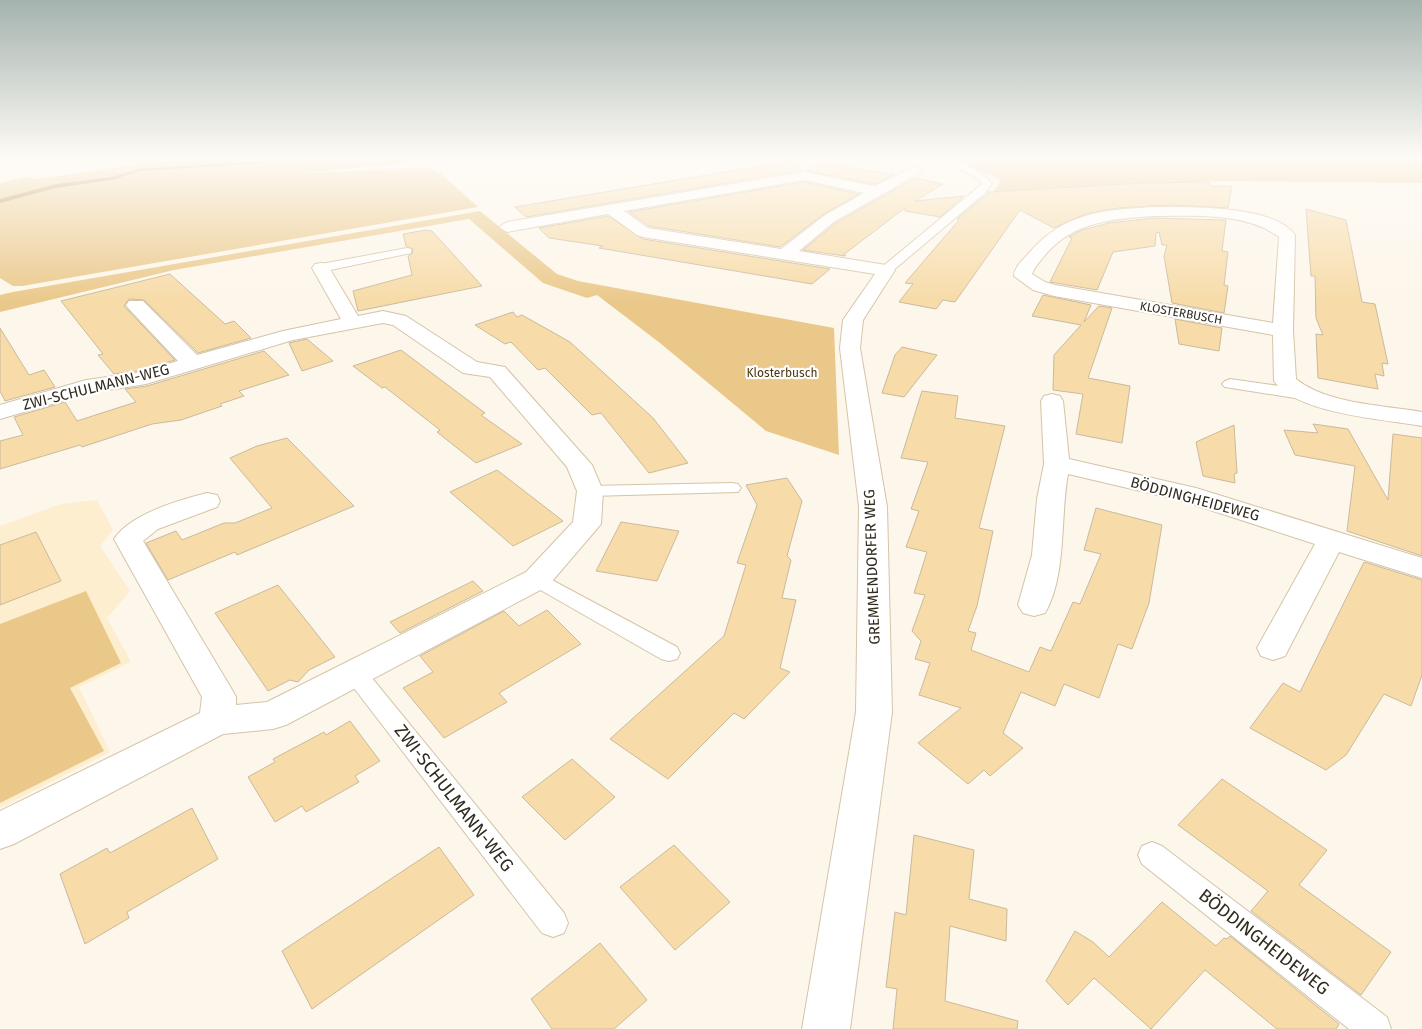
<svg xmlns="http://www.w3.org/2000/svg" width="1422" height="1029" font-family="'Fira Sans',sans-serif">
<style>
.built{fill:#feeed0}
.green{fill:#eac88a}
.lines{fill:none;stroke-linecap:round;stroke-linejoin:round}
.stream{fill:#ac8a46;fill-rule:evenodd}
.building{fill:#f7dba8;stroke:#caba9d}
.service-casing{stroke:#d4c4a7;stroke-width:2}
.minor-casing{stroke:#d4c4a7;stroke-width:2}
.service{fill:#fff;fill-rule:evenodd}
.minor{fill:#fff;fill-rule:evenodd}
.labels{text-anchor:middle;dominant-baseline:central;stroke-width:4.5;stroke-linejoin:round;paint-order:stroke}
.far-street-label{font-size:12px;fill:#312b20;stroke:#fff}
.far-park-label{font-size:12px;fill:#49360f;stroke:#fff}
.street-label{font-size:15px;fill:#312b20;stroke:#fff}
.near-street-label{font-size:18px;fill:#312b20;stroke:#fff}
</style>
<rect width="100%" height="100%" fill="#fdf6ea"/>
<path class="built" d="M 97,500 L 113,530 L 100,546 L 130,591 L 107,618 L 131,662 L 79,687 L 110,752 L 0,808 L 0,526 L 61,504 Z"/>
<path class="green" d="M 128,158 L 457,158 L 294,174 L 427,167 L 440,173 L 478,207 L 22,286 L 13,286 L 0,278 L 0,183 L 26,177 L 38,179 L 140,164 Z
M 951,158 L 1422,158 L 1422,183 L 1219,181 L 992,194 L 1001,180 Z
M 480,211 L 557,274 L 578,281 L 834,328 L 839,455 L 766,431 L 660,343 L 597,295 L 587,298 L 543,283 L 469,219 L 174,270 L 0,312 L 0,295 L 13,292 Z
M 86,591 L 121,663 L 70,688 L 104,751 L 0,803 L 0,624 Z"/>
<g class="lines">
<path class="stream" d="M 316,158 L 284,161 L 282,160 L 286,158 Z
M 262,161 L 264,163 L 140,171 L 112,180 L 56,188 L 0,203 L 0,199 L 56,184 L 112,177 L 140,169 Z"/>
</g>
<path class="building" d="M 797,160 L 803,170 L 526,217 L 515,207 Z
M 823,162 L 858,169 L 894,174 L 875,184 L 806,171 Z
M 915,178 L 943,184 L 915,201 L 964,196 L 940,217 L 905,211 L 905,208 L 843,255 L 846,255 L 845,256 L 803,250 L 836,223 Z
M 804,182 L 859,194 L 824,214 L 780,247 L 649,226 L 629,212 Z
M 1208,182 L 1211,186 L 1232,186 L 1228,208 L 1169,205 L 1118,208 L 1085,214 L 1054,228 L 1020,210 L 955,302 L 943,300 L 936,309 L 899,302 L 913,284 L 905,283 L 959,220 L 957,219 L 987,194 L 990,194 L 988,192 L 1145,183 Z
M 1306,209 L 1346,220 L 1362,302 L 1375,304 L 1388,364 L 1382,363 L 1384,376 L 1375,374 L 1378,389 L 1318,378 L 1316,334 L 1323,335 L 1316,318 L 1315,276 L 1311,276 Z
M 608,216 L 643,239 L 830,269 L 812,284 L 599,248 L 603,246 L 549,238 L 539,228 Z
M 1154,218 L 1226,220 L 1222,251 L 1228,252 L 1224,285 L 1228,286 L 1224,313 L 1172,303 L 1164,256 L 1167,245 L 1162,245 L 1159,232 L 1156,233 L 1155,246 L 1113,252 L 1097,290 L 1050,282 L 1072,238 L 1069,237 L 1082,230 L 1109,223 Z
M 426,230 L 432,231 L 482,286 L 358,311 L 353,291 L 412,275 L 408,256 L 412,254 L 413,249 L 406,246 L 403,234 Z
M 170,274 L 225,324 L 234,321 L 251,338 L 198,353 L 144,300 L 129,299 L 124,306 L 175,360 L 136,371 L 114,374 L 98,355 L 103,354 L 61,301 Z
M 1043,295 L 1091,305 L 1084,322 L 1099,306 L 1112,308 L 1088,378 L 1130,386 L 1122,443 L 1076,434 L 1083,394 L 1053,390 L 1054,355 L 1081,325 L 1032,316 Z
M 513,312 L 517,317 L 522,315 L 570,342 L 653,418 L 688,463 L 649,473 L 601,413 L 592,415 L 545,368 L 538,370 L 511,342 L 505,344 L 475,325 Z
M 1175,319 L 1222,328 L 1219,351 L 1179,344 Z
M 0,328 L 29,375 L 44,370 L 55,387 L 5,401 L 0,391 Z
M 307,339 L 333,361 L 302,371 L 289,343 Z
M 902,347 L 937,355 L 904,397 L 882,393 L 895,355 Z
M 401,350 L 485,413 L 481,415 L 522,444 L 476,463 L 437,432 L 440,430 L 385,387 L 382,388 L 353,366 Z
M 264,351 L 289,375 L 239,391 L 244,396 L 220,404 L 222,406 L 181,420 L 152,424 L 82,447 L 80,445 L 0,469 L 0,441 L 23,435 L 14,417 L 65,402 L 77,421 L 136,402 L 125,389 L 147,386 Z
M 922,391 L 958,396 L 955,418 L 1005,426 L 979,528 L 993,531 L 977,606 L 968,631 L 976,633 L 971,650 L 1029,672 L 1040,647 L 1051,651 L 1073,602 L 1080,604 L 1101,554 L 1084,550 L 1096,508 L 1162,525 L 1149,603 L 1132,649 L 1118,644 L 1099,698 L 1064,684 L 1055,706 L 1021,692 L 1003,733 L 1023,748 L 990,776 L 984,770 L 968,784 L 918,743 L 961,708 L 919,695 L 930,663 L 915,659 L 921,641 L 912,631 L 925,595 L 914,593 L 927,552 L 906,547 L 919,511 L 911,509 L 928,462 L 901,458 Z
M 1313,424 L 1348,429 L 1388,500 L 1393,434 L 1422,438 L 1422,556 L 1347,531 L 1355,466 L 1295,455 L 1284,430 L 1318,433 Z
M 1234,425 L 1237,473 L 1234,474 L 1235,483 L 1203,476 L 1196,442 Z
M 287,438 L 354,506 L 237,555 L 235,552 L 168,580 L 146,543 L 176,531 L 182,540 L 224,523 L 235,523 L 272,508 L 230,458 L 257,446 Z
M 497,470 L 545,507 L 563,521 L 513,546 L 450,492 Z
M 787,478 L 802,501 L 787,556 L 791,560 L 782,598 L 796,600 L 780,668 L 790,672 L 744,719 L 734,713 L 668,779 L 610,739 L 724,636 L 746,565 L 737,563 L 757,505 L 746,485 Z
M 621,522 L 679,531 L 657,581 L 596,571 Z
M 36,532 L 61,581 L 0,605 L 0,545 Z
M 1364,562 L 1422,580 L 1422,675 L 1411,706 L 1384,694 L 1346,755 L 1326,770 L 1250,728 L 1283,683 L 1300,692 Z
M 473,581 L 483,591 L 400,633 L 390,622 Z
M 278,585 L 335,657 L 309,670 L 298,682 L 290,680 L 268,691 L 215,613 Z
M 547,610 L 581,644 L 499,693 L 507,702 L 444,738 L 403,688 L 433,672 L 420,656 L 504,611 L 519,626 Z
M 350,721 L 380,761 L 355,776 L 359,782 L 306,812 L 302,806 L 275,822 L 248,777 L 275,762 L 273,759 L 324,732 L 326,735 Z
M 572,759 L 615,797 L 565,840 L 522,797 Z
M 1222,779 L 1327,850 L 1299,885 L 1391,952 L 1361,995 L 1251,911 L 1268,891 L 1178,825 Z
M 192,808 L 218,859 L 127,912 L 129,918 L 85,944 L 60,874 L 107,848 L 110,853 Z
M 914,835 L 974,850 L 969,899 L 1007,909 L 1006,941 L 950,926 L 945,1001 L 1018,1021 L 1017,1029 L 893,1029 L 897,989 L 886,987 L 895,912 L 906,915 Z
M 674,845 L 730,902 L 675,950 L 620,887 Z
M 439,847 L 474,895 L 312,1009 L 282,951 Z
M 1162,902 L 1216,946 L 1224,938 L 1227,939 L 1230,936 L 1339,1024 L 1336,1029 L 1277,1029 L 1205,970 L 1151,1029 L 1094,978 L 1068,1005 L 1046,981 L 1075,931 L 1093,942 L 1109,957 Z
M 600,943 L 647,1000 L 614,1029 L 552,1029 L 531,999 Z"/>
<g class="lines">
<g class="service-casing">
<path id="service" d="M 936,158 C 956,158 980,168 992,184 L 985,193 L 890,273 L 882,273 L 880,270 L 882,267 L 982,184 L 976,177 Z
M 407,248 L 411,249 L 411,253 L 321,272 L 315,268 L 321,264 Z
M 1230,379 L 1301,389 L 1309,394 L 1301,399 L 1225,387 L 1222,384 L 1225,381 Z
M 732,483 L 738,484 L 741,488 L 738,492 L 590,496 L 584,495 L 581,491 L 584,487 L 590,486 Z
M 537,572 L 677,647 L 680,653 L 677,659 L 669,661 L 661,659 L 530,584 L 527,579 L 530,574 Z
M 355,664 L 363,667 L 564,913 L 568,923 L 564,933 L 553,937 L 542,933 L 347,679 L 343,673 L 347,667 Z
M 1152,842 L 1162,846 L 1387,1017 L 1391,1029 L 1349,1029 L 1142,864 L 1138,855 L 1142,846 Z"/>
</g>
<g class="minor-casing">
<path id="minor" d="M 915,166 L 922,170 L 920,173 L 835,221 L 799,251 L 886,265 L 892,266 L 895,270 L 863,320 L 860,348 L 887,507 L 892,712 L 850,1029 L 802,1029 L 856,712 L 859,507 L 840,348 L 843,320 L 875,274 L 643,237 L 637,235 L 608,214 L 507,232 L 499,227 L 507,222 L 804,172 L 875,186 ZM 804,180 L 864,193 L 825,215 L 781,249 L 648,228 L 624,211 Z
M 1154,207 C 1188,207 1275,205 1295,235 L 1293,331 L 1296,379 C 1327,404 1382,405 1422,412 L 1422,426 C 1383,419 1297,414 1274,381 L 1273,335 L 1054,296 L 1033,290 L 1014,276 C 1014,267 1023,260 1028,254 C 1064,212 1103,210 1154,207 ZM 1154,216 C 1194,216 1246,212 1279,237 L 1273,323 L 1055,285 L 1045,282 L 1032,274 C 1034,267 1041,261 1045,255 C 1074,221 1113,219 1154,216 Z
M 321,263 L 327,264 L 358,316 L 383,311 L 406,316 L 477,362 L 505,367 L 592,465 L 603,491 L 601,524 L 548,586 L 286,725 L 273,729 L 223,734 L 14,844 L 0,849 L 0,811 L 200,713 L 202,697 L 114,539 C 130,514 179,500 207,493 L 217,495 L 220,501 L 217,507 L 158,529 L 143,541 L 231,688 L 236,697 L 236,705 L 267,702 L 526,572 L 573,522 L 577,491 L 567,467 L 490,377 L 463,373 L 393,325 L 383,323 L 293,340 L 146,384 L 89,393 L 0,419 L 0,405 L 86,380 L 136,373 L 178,361 L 129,309 L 126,305 L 129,301 L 143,301 L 197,355 L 283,331 L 341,319 L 312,268 L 315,264 Z
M 1052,394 L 1060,396 L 1063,401 L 1069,459 L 1196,488 L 1422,558 L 1422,578 L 1339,552 L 1285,656 L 1273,660 L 1261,656 L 1257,648 L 1315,544 L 1179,500 L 1068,474 C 1060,516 1067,576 1045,613 L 1034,616 L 1023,613 L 1018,605 L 1032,555 L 1037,499 L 1044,464 L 1041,401 L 1044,396 Z"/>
</g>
<use href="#service" class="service"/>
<use href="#minor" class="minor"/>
</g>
<linearGradient id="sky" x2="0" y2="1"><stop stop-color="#a5b3ae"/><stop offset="0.52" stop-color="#fefbf6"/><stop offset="1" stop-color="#fefbf6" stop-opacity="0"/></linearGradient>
<rect width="1422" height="303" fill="url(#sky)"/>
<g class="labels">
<g class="far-street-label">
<text transform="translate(1181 313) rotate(10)">KLOSTERBUSCH</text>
</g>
<g class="far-park-label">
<text x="782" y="373">Klosterbusch</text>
</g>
<g class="street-label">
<text transform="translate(96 387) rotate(-14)">ZWI-SCHULMANN-WEG</text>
<text transform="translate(1195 499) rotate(15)">BÖDDINGHEIDEWEG</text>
<text transform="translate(872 567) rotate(-92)">GREMMENDORFER WEG</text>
</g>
<g class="near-street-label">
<text transform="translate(454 798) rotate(52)">ZWI-SCHULMANN-WEG</text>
<text transform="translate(1264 942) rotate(38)">BÖDDINGHEIDEWEG</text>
</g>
</g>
</svg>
